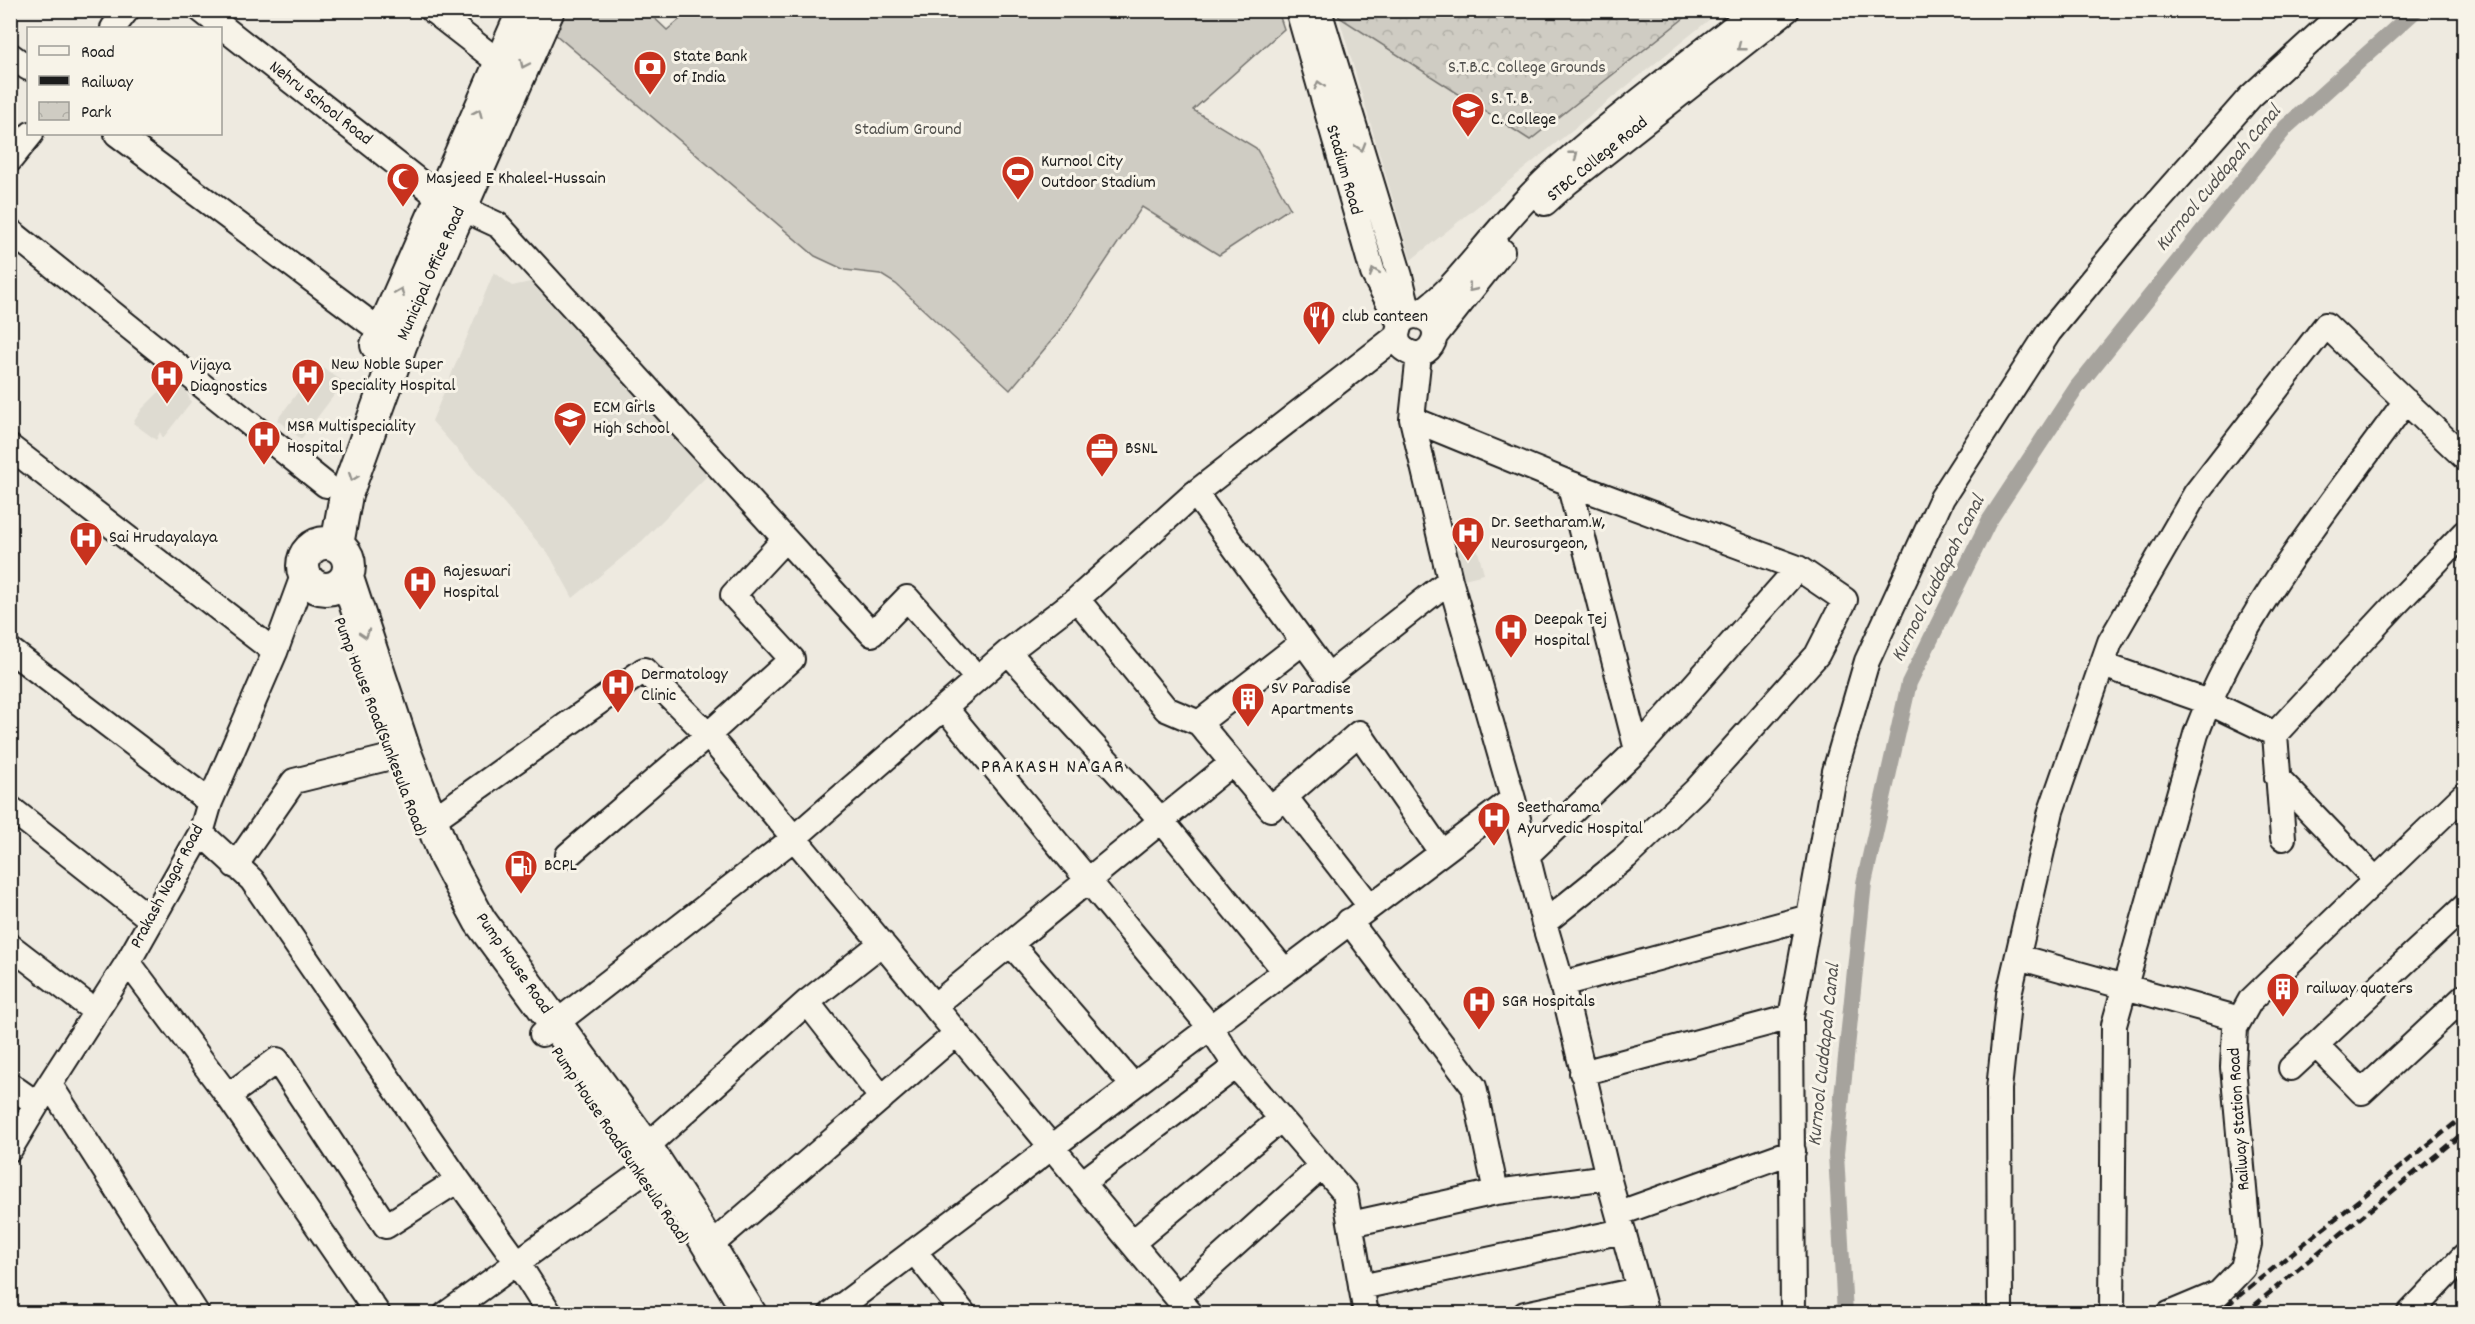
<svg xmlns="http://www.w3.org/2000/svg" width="2475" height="1324" font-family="Dekko,sans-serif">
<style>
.built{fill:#dedbd1}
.park{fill:url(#park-crowns);stroke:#767470;stroke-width:1.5}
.pitch{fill:#cfccc3;stroke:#767470;stroke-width:1.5}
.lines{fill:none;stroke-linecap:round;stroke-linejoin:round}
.canal{stroke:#a6a39d;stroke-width:16}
.minor-casing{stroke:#1c1c1c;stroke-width:28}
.major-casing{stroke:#1c1c1c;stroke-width:36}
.minor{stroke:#f7f3e8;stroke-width:24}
.major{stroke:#f7f3e8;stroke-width:32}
.rail{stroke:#1c1c1c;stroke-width:4.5;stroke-dasharray:9 4.5;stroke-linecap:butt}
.oneway{stroke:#94928c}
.labels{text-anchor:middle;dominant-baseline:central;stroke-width:6;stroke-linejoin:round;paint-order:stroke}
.poi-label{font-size:18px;fill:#1c1c1c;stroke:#f7f3e8;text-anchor:start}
.park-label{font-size:18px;fill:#52514e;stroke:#f7f3e8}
.street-label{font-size:18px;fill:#1c1c1c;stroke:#f7f3e8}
.water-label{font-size:20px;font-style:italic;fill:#535250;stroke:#f7f3e8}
.neighbourhood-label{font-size:20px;letter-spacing:1.5px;fill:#1c1c1c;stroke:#f7f3e8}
</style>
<defs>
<pattern id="park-crowns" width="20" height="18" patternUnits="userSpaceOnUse" patternTransform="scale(1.5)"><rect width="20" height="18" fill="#cfccc3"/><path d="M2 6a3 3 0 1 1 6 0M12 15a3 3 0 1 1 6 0" fill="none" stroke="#b1afa7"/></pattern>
</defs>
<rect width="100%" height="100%" fill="#eeeae0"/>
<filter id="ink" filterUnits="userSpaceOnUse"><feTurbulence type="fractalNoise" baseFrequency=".0167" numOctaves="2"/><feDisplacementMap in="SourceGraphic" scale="12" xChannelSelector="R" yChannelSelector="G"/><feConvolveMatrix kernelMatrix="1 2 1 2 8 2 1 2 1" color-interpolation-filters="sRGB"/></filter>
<g filter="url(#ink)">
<path class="built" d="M 1337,11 L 1720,11 L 1411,260 Z
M 494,272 L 512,286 L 530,282 L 710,473 L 642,541 L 573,598 L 550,556 L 432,421 Z
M 318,365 L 344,382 L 301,439 L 277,420 Z
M 178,373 L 191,402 L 163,438 L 160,432 L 156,440 L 133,423 L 142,409 Z
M 1476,544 L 1484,574 L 1460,580 L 1452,550 Z"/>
<path class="park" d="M 1337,11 L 1693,11 L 1530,140 L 1339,17 Z"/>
<path class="pitch" d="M 568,10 L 647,11 L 667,30 L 691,10 L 1278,11 L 1284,29 L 1193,110 L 1256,148 L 1290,208 L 1219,255 L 1142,207 L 1058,333 L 1010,390 L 896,284 L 880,274 L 845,270 L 815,256 L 555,34 Z"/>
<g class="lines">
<path class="canal" d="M 1845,1314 L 1836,1154 L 1864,883 L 1909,683 L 1989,521 L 2077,387 L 2286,127 L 2416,10"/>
<g class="minor-casing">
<path id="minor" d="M 201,10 L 440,198 L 498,225 L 872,634 L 907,598 L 977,678
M 432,10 L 500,63
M 1298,10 L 1373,273 L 1400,324
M 1319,10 L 1400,276 L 1410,317
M 113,28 L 127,10
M 10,55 L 28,68
M 117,134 L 382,332
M 10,160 L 31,134
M 1545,203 L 1567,183 L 1787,10
M 10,231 L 326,485
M 1416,316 C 1452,321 1430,368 1405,350 C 1400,347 1397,341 1397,335 C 1398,331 1399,325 1402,322 C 1406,317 1412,317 1417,314 C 1432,305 1447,291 1458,278 C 1492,239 1524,197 1563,164 C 1624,110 1691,61 1755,10
M 1435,336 L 1502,251
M 1419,354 L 1412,419 L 1450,580 L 1513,799 L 1544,923 L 1562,984 L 1608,1177 L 1646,1314
M 1412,419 L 1569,483 L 1798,568 L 1845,600 L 1817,655 L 1696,790 L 1626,857 L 1544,923
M 10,447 L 275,652
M 1569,483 L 1637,750
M 1195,493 L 1328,676 L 1450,580
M 1077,599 L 1166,709 L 1199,723 L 1303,642
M 10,650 L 210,802
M 1008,652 L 1162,821 L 1284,970
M 2103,665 L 2208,702 L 2275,734
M 945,708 L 1210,1027 L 1236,1066 L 1345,1193 L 1366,1314
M 1199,723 L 1271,809 L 1359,733 L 1441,852
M 2277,777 L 2376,880
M 1286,798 L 1370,906
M 10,808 L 152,920
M 431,821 L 644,670 L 708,735 L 1191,1314
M 201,833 L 252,880 L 458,1180 L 517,1262 L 550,1314
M 2283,838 L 2275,734 L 2394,606 L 2464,533
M 568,855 L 708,735 L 792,659 L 733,595 L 784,540
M 1527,855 L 1637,750 L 1798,568
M 235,866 L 294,781 L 387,758
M 1349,921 L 1474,1087 L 1496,1192 L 1351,1224
M 1011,944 L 1133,1085
M 10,946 L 96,1012
M 2018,957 L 2240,1019
M 128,962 L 228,1096 L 378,1314
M 1562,984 L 1809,917
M 807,1002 L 882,1098
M 934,1006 L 1232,763
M 542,1034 L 794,838 L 1008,652 L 1077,599 L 1195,493 L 1397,336
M 2316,1045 L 2362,1092 L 2464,997
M 2291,1068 L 2464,907
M 1582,1073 L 1791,1017
M 10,1085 L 37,1104
M 50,1085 L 197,1314
M 228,1096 L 277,1060 L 386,1226 L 458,1180
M 10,1149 L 37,1104 L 128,962 L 201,833 L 210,802 L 275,652 L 304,573
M 1082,1183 L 1236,1066
M 1496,1192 L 1608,1177
M 1620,1213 L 1793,1151
M 1132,1243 L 1281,1119
M 710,1246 L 957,1033
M 914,1251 L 964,1314
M 1361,1287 L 1623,1231
M 1177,1297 L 1322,1166
M 446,1314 L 641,1173 L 646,1147 L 807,1002 L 882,943
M 831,1314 L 1513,799
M 1525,1314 L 1638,1290
M 1793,1314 L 1791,1017 L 1835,771 L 1867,661 L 1942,498 L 2049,332 L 2132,231 L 2250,97 L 2345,10
M 2000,1314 L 1999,1089 L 2009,994 L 2051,811 L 2110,642 L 2196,493 L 2326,325 L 2464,457
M 2112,1314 L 2114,1025 L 2196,734 C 2243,610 2329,507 2406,401
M 2169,1314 L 2219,1293 L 2243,1268 L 2249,1244 L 2233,1067 L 2235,1028 L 2250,1001 L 2464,795
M 2409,1314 L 2464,1256"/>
</g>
<g class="major-casing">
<path id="major" d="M 377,345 L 524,10
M303 566a23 23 0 1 1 46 0a23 23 0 1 1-46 0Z
M 337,545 L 346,495 L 401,343 L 548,10
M 347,578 L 405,753 L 446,858 L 480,921 L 646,1147 L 689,1213 L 750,1314"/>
</g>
<use href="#minor" class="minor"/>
<use href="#major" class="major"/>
<path class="rail" d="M 2216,1314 L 2464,1116
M 2244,1314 L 2464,1132"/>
</g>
<defs><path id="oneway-chevron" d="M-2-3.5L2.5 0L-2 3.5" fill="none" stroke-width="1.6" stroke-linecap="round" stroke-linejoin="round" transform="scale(1.5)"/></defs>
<g class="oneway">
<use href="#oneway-chevron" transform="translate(1741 47) rotate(142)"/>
<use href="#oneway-chevron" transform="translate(524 64) rotate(115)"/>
<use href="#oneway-chevron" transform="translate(1319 85) rotate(-106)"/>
<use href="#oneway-chevron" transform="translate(478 113) rotate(-66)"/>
<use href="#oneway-chevron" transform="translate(1361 147) rotate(73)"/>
<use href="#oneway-chevron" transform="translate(1574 155) rotate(-38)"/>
<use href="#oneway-chevron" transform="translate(1374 272) rotate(-111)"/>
<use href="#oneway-chevron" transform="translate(1472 288) rotate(129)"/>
<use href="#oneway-chevron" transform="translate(400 292) rotate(-67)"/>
<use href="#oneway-chevron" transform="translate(353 477) rotate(110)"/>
<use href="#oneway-chevron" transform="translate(365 634) rotate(72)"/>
</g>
</g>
<defs>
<g id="bank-pin" transform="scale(1.725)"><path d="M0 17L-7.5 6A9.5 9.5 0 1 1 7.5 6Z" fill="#c8321e" stroke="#f7f3e8"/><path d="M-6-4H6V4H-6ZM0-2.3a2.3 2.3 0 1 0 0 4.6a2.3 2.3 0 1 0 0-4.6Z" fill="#fff"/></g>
<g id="university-pin" transform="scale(1.725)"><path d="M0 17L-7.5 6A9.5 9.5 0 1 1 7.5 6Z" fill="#c8321e" stroke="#f7f3e8"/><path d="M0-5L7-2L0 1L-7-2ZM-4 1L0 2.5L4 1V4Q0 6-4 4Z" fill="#fff"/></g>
<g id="stadium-pin" transform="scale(1.725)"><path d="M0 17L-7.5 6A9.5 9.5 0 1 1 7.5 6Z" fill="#c8321e" stroke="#f7f3e8"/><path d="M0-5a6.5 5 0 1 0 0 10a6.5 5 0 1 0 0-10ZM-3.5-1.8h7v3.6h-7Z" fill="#fff"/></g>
<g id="mosque-pin" transform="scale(1.725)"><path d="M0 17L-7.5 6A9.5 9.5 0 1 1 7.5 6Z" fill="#c8321e" stroke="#f7f3e8"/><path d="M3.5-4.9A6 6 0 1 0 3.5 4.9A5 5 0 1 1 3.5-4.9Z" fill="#fff"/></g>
<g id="restaurant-pin" transform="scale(1.725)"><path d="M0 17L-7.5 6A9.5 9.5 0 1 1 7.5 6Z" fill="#c8321e" stroke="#f7f3e8"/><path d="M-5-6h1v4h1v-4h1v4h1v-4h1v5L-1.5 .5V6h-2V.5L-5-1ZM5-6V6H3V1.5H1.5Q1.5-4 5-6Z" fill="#fff"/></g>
<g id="hospital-pin" transform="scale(1.725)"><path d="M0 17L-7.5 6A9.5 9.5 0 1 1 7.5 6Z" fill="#c8321e" stroke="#f7f3e8"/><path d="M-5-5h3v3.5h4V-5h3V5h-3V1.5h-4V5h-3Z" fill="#fff"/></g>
<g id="school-pin" transform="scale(1.725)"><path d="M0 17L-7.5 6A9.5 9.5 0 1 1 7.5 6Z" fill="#c8321e" stroke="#f7f3e8"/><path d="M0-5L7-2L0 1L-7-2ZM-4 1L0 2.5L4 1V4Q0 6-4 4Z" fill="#fff"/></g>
<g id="office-pin" transform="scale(1.725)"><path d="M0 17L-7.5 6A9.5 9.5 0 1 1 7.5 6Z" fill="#c8321e" stroke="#f7f3e8"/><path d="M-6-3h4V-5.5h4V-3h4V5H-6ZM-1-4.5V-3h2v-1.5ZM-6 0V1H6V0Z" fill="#fff"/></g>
<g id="building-pin" transform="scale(1.725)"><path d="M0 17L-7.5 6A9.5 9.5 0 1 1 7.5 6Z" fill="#c8321e" stroke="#f7f3e8"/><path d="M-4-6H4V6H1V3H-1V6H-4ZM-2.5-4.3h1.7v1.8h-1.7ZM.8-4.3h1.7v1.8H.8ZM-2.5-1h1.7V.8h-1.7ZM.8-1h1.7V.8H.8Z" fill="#fff"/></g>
<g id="fuel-pin" transform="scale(1.725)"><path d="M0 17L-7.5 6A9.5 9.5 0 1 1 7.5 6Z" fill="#c8321e" stroke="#f7f3e8"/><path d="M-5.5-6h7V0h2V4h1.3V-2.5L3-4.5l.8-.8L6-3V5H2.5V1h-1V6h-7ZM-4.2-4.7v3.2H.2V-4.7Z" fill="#fff"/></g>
</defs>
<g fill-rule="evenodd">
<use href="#bank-pin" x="650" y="67"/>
<use href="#university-pin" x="1468" y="109"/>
<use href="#stadium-pin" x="1018" y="172"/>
<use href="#mosque-pin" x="403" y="179"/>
<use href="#restaurant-pin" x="1319" y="317"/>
<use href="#hospital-pin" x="308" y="375"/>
<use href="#hospital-pin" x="167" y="376"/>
<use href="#school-pin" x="570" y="418"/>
<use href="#hospital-pin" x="264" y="437"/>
<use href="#office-pin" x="1102" y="449"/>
<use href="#hospital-pin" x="1468" y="533"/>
<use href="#hospital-pin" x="86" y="538"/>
<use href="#hospital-pin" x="420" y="582"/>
<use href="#hospital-pin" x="1511" y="630"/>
<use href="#hospital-pin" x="618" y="685"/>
<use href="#building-pin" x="1248" y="699"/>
<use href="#hospital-pin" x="1494" y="818"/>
<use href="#fuel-pin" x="521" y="866"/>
<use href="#building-pin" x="2283" y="989"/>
<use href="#hospital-pin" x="1479" y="1002"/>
</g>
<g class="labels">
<g class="poi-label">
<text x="673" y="57">State Bank<tspan x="673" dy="21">of India</tspan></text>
<text x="1491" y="99">S. T. B.<tspan x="1491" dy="21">C. College</tspan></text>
<text x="1041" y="162">Kurnool City<tspan x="1041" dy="21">Outdoor Stadium</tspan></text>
<text x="426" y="179">Masjeed E Khaleel-Hussain</text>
<text x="1342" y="317">club canteen</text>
<text x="331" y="365">New Noble Super<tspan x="331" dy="21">Speciality Hospital</tspan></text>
<text x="190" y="366">Vijaya<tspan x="190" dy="21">Diagnostics</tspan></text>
<text x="593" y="408">ECM Girls<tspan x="593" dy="21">High School</tspan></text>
<text x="287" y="427">MSR Multispeciality<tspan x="287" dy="21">Hospital</tspan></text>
<text x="1125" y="449">BSNL</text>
<text x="1491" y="523">Dr. Seetharam.W,<tspan x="1491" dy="21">Neurosurgeon,</tspan></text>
<text x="109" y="538">Sai Hrudayalaya</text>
<text x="443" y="572">Rajeswari<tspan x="443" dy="21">Hospital</tspan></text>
<text x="1534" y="620">Deepak Tej<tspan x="1534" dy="21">Hospital</tspan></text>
<text x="641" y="675">Dermatology<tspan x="641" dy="21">Clinic</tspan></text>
<text x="1271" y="689">SV Paradise<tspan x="1271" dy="21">Apartments</tspan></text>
<text x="1517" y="808">Seetharama<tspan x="1517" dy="21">Ayurvedic Hospital</tspan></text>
<text x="544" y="866">BCPL</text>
<text x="2306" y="989">railway quaters</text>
<text x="1502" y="1002">SGR Hospitals</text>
</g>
<g class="park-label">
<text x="1527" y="68">S.T.B.C. College Grounds</text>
<text x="908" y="130">Stadium Ground</text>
</g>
<g class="street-label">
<text transform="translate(320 104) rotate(38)">Nehru School Road</text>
<text transform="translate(1598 160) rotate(-39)">STBC College Road</text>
<text transform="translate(1343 170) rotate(74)">Stadium Road</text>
<text transform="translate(432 274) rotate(-66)">Municipal Office Road</text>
<text transform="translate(379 727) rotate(69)">Pump House Road(Sunkesula Road)</text>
<text transform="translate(168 887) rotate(-62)">Prakash Nagar Road</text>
<text transform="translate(513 964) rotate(55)">Pump House Road</text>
<text transform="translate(2240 1119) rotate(-94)">Railway Station Road</text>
<text transform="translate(619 1146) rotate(56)">Pump House Road(Sunkesula Road)</text>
</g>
<g class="water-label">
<text transform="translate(2219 179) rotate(-50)">Kurnool Cuddapah Canal</text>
<text transform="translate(1939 579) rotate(-63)">Kurnool Cuddapah Canal</text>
<text transform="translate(1825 1055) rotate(-84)">Kurnool Cuddapah Canal</text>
</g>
<g class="neighbourhood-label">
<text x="1053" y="768">PRAKASH NAGAR</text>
</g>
</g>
<rect width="2475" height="1324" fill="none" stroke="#f7f3e8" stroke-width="36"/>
<rect x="18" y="18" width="2439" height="1288" fill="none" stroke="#1c1c1c" stroke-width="2" filter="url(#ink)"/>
<rect x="27" y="27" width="195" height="108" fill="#f7f3e8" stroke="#9f9d96" stroke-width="1.5"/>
<rect x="39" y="46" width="30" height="9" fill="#f7f3e8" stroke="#9f9d96" stroke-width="1.5"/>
<text x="81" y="57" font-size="18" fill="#1c1c1c">Road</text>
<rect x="39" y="76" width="30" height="9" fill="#1c1c1c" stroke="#9f9d96" stroke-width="1.5"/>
<text x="81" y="87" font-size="18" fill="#1c1c1c">Railway</text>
<rect x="39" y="102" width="30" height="18" fill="url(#park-crowns)" stroke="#9f9d96" stroke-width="1.5"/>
<text x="81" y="117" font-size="18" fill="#1c1c1c">Park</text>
</svg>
